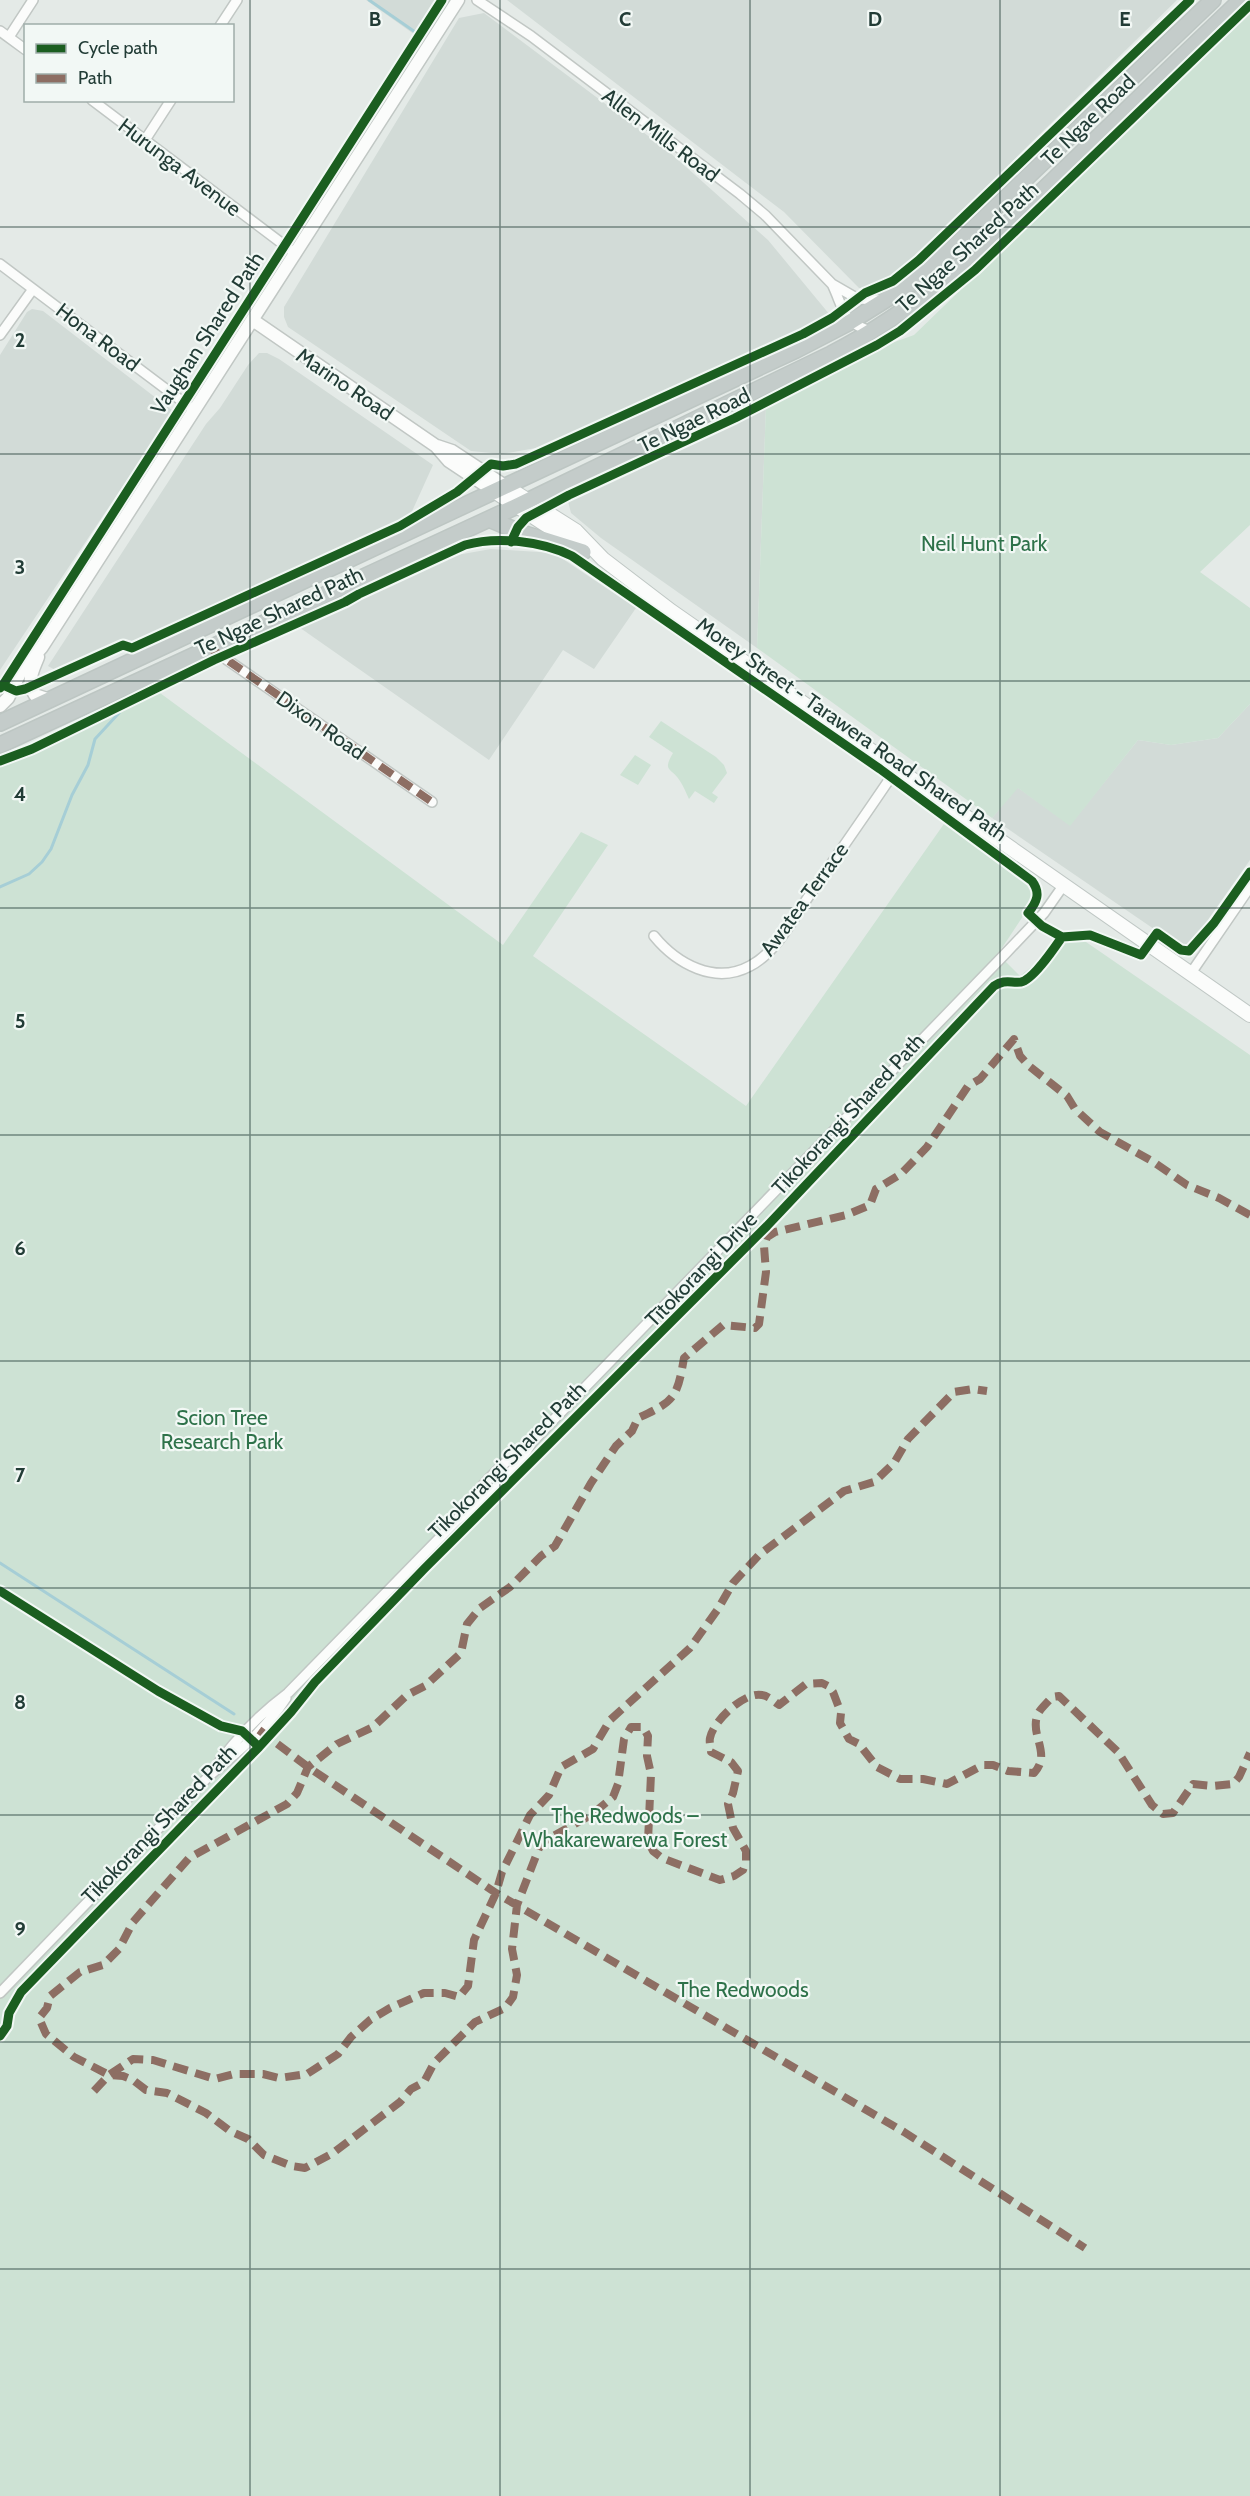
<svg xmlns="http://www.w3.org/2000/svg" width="1250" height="2496" font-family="Cabin,sans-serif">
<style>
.built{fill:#d2dbd7}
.green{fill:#cde2d4}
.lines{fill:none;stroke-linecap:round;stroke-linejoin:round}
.stream{stroke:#a6ced6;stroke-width:3}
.minor-casing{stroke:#c1c7c4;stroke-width:12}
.tertiary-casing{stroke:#c1c7c4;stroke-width:15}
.secondary-casing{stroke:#bfc7c4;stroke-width:16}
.trunk-casing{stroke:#bdc6c3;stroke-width:18}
.minor{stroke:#fbfcfb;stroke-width:9}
.tertiary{stroke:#fbfcfb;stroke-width:12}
.secondary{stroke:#fbfcfb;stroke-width:14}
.trunk{stroke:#c4ccca;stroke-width:15}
.quiet{stroke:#8d6e63;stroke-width:8;stroke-dasharray:15 8;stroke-linecap:butt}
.cycleway-casing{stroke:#f2f8f5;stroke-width:13}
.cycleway{stroke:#1b5e20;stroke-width:9}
.grid{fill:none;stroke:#223c36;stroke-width:1.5;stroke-opacity:0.55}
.labels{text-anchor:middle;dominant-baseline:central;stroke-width:4.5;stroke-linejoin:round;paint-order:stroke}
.street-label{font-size:21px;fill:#223c36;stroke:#f2f8f5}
.park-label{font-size:21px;fill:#2e724a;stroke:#f2f8f5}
.grid-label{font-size:20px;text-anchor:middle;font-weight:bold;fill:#223c36;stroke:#f2f8f5;stroke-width:4.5;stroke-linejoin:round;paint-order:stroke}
</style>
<rect width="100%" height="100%" fill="#e4eae7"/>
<path class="built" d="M 366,0 L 442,0 L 418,37 Z
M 507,0 L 1177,0 L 893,278 L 870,288 L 859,288 L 784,212 Z
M 484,13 L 667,150 L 768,240 L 830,315 L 711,373 L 547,446 L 502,454 L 471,451 L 288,327 L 284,317 L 284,307 L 459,18 Z
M 32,309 L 43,311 L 173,411 L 0,670 L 0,355 L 27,312 Z
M 259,353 L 267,353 L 279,359 L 433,465 L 409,518 L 133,645 L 126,641 L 118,644 L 57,671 L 48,666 L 206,424 L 220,408 L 248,365 Z
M 766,406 L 757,648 L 601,538 L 571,513 L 568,501 L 572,497 Z
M 491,549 L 554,553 L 636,608 L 594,669 L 563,650 L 489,760 L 296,625 L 390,586 L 457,555 Z
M 1250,704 L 1250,860 L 1186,951 L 992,818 L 1017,787 L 1070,825 L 1138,740 L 1171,745 L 1218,738 Z"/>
<path class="green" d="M 1250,10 L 1250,525 L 1200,572 L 1250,608 L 1250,704 L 1218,738 L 1171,745 L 1138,740 L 1070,826 L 1018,788 L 992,818 L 757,648 L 766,406 L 889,344 L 914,335 Z
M 160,693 L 503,945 L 581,832 L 608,845 L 533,956 L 746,1106 L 946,821 L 1032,885 L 1033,901 L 998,954 L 1020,976 L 1073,933 L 1250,1055 L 1250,2496 L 0,2496 L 0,766 L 67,737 L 117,711 Z
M 661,721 L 716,757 L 724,765 L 727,773 L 712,793 L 718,797 L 714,803 L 695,791 L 689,799 C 686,793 684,787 680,781 C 671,767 662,772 673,753 L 649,737 Z
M 635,755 L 651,765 L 638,785 L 620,775 Z"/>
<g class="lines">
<path class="stream" d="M 369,0 L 418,34
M 1245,7 L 1250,12
M 0,887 L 29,874 L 42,862 L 51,849 L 72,795 L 88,765 L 95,739 L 119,713
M 0,1563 L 234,1714"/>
<g class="minor-casing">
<path id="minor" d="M 477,0 L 531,36 L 740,194 L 765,215 L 832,284 L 858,299 L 880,300
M 220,26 L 237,0
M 0,31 L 26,50
M 9,37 L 33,0
M 92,100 L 296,254
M 145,140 L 171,100
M 0,264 L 195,411
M 833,286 C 844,310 843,324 872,331
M 0,335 L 33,289
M 210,648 L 432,802
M 654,936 C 677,964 715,985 750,966 C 777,952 794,917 811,893 C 840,851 869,810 897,768
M 1191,973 L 1250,887
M 457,1520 C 476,1489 504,1461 534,1440 L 1005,954 L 1044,913 L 1063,886
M 209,1776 C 231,1744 257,1716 288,1693 L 457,1520 C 485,1500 513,1474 531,1444
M 0,1993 L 209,1776 C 237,1753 267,1728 286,1698"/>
</g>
<g class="tertiary-casing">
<path id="tertiary" d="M 254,321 L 436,446 L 449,461 L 494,491
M 437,446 L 452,451 L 505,486
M 38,657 C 33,670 26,681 35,695 L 50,700
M 0,706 L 8,698 L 21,671 L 42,647 L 458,0"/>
</g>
<g class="secondary-casing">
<path id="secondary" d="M 505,486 L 576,531 L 603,559 L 671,611 L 1250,1015
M 494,491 L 569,540 L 582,551"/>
</g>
<g class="trunk-casing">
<path id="trunk" d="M 489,519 L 522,533 L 583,552
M 0,723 L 796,350 L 850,322 L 890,297 L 910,284 L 953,248 L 1213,0
M 0,745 L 517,506 L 831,354 C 926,305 990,241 1066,168 C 1124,112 1182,56 1241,0"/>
</g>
<use href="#minor" class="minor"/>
<use href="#tertiary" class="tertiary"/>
<use href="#secondary" class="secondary"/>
<use href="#trunk" class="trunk"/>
<path class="quiet" d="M 210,648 L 432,802
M 1250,1215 L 1219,1198 L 1187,1185 L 1152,1161 L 1100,1132 L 1075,1109 L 1067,1096 L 1029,1066 L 1020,1056 L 1014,1039 L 980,1079 L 968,1086 L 927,1147 L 901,1174 L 876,1189 L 870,1205 L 846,1215 L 775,1232 L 767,1237 L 764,1246 L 766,1272 L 759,1324 L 755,1328 L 723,1325 L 684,1358 C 677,1398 675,1401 638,1418 L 632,1431 L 616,1446 L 591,1483 L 555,1546 L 541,1556 L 510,1587 L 480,1608 L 467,1624 L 461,1653 L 425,1686 L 407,1695 L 373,1727 L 337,1744 L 308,1767 L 297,1793 L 287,1804 L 189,1858 L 133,1922 L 119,1949 L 103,1965 L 80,1972 L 50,1996 L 47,2008 L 39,2018 L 46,2034 L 74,2057 L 109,2075 L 123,2076 L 133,2080 L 146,2090 L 167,2093 L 206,2113 L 230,2131 L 248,2139 L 264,2155 L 292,2166 L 305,2168 L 333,2153 L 400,2102 L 411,2089 L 424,2082 L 434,2063 L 475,2022 L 505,2008 L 513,1997 L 517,1975 L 512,1949 L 517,1905 L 541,1843 L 591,1815 L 613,1797 L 618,1784 L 624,1739 L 631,1727 L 643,1727 L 648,1736 L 647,1756 L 651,1774 L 648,1841 L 653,1851 L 662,1858 L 720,1880 L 734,1876 L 743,1870 L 746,1861 L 746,1851 L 733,1828 L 728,1804 L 733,1793 L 738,1771 L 731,1762 L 711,1752 C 711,1748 709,1742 710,1738 C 713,1721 745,1691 762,1695 C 768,1696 774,1701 779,1705 L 806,1684 L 822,1683 L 828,1686 L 833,1692 L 841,1713 L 840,1723 L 849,1739 L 859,1744 L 877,1767 L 900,1779 L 923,1779 L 947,1784 L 983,1765 L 993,1765 L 1008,1771 L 1034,1773 C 1053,1753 1027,1733 1039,1712 C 1042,1707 1048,1702 1052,1697 L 1059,1696 L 1118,1752 L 1152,1805 L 1163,1814 L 1173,1813 L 1193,1784 L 1213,1786 L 1233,1784 L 1239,1777 L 1250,1753
M 259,1730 L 308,1767 L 496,1893 L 904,2132 L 1085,2248
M 94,2091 L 109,2075 L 133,2059 L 153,2060 L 215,2079 L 234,2074 L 263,2074 L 279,2078 L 307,2074 L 338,2054 L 351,2037 L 370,2020 L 390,2008 L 424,1993 L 445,1993 L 459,1997 L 468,1986 L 474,1940 L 496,1893 L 502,1872 L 530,1815 L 549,1795 L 561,1767 L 593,1749 L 610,1720 L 690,1648 L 718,1609 L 733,1583 L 759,1555 L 844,1491 L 874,1482 L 894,1463 L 908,1439 L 954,1392 L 973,1389 L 987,1391"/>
<g class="cycleway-casing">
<path id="cycleway" d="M 511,542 L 518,527 L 526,518 L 569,495 L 735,418 L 877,345 L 900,331 L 975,270 L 1250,5
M 3,685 L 442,0
M 0,688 L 3,685 L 16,691 L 25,689 L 123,645 L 132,648 L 400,526 L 457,492 L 491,464 L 503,466 L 516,464 L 803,334 L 832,318 L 865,293 L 893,281 L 919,260 L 1190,0
M 0,761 L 32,749 L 214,660 L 345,602 L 359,594 L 465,545 C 497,536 542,541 572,556 L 880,769 L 1032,881 C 1041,893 1037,902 1028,913 L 1042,926 L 1062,937 L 1090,935 L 1141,955 L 1157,933 L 1181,950 L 1189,951 L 1214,923 L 1250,872
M 0,1591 L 158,1691 L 221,1726 L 242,1731 L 259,1747
M 0,2036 L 7,2026 L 9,2013 L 21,1992 L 259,1747 L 291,1712 L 315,1682 L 425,1568 L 767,1226 L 994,986 C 1005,979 1010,983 1021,982 C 1033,980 1055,947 1062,937"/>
</g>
<use href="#cycleway" class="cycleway"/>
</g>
<path class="grid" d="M 250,0 L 250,2496M 500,0 L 500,2496M 750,0 L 750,2496M 1000,0 L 1000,2496M 0,227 L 1250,227M 0,454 L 1250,454M 0,681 L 1250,681M 0,908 L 1250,908M 0,1135 L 1250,1135M 0,1361 L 1250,1361M 0,1588 L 1250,1588M 0,1815 L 1250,1815M 0,2042 L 1250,2042M 0,2269 L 1250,2269"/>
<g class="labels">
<g class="street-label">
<text transform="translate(1088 120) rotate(-44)">Te Ngae Road</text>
<text transform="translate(661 135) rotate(37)">Allen Mills Road</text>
<text transform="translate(180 167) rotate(37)">Hurunga Avenue</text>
<text transform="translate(967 247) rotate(-42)">Te Ngae Shared Path</text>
<text transform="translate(207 333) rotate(-57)">Vaughan Shared Path</text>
<text transform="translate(98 337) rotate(37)">Hona Road</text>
<text transform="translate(345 384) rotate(34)">Marino Road</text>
<text transform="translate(694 420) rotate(-26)">Te Ngae Road</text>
<text transform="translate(279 611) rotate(-25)">Te Ngae Shared Path</text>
<text transform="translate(321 725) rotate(35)">Dixon Road</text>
<text transform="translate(852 729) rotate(35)">Morey Street - Tarawera Road Shared Path</text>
<text transform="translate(804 899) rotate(-54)">Awatea Terrace</text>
<text transform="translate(848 1114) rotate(-47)">Tikokorangi Shared Path</text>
<text transform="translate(701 1269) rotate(-46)">Tītokorangi Drive</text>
<text transform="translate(507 1460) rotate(-45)">Tikokorangi Shared Path</text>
<text transform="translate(159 1824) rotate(-46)">Tikokorangi Shared Path</text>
</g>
<g class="park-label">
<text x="984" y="543">Neil Hunt Park</text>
<text x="222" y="1417">Scion Tree<tspan x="222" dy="24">Research Park</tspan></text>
<text x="625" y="1815">The Redwoods –<tspan x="625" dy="24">Whakarewarewa Forest</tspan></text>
<text x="743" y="1989">The Redwoods</text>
</g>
</g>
<g class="grid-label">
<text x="375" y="26">B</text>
<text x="625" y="26">C</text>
<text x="875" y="26">D</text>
<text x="1125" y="26">E</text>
<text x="20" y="347">2</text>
<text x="20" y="574">3</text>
<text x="20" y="801">4</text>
<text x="20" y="1028">5</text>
<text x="20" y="1255">6</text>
<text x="20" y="1482">7</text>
<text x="20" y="1709">8</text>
<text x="20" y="1936">9</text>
</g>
<rect x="24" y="24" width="210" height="78" fill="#f2f8f5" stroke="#9fada9" stroke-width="1.5"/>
<rect x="36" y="44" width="30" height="9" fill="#1b5e20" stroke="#9fada9" stroke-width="1.5"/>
<text x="78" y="54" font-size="18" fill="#223c36">Cycle path</text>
<rect x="36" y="74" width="30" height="9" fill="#8d6e63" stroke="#9fada9" stroke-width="1.5"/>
<text x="78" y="84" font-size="18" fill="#223c36">Path</text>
</svg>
